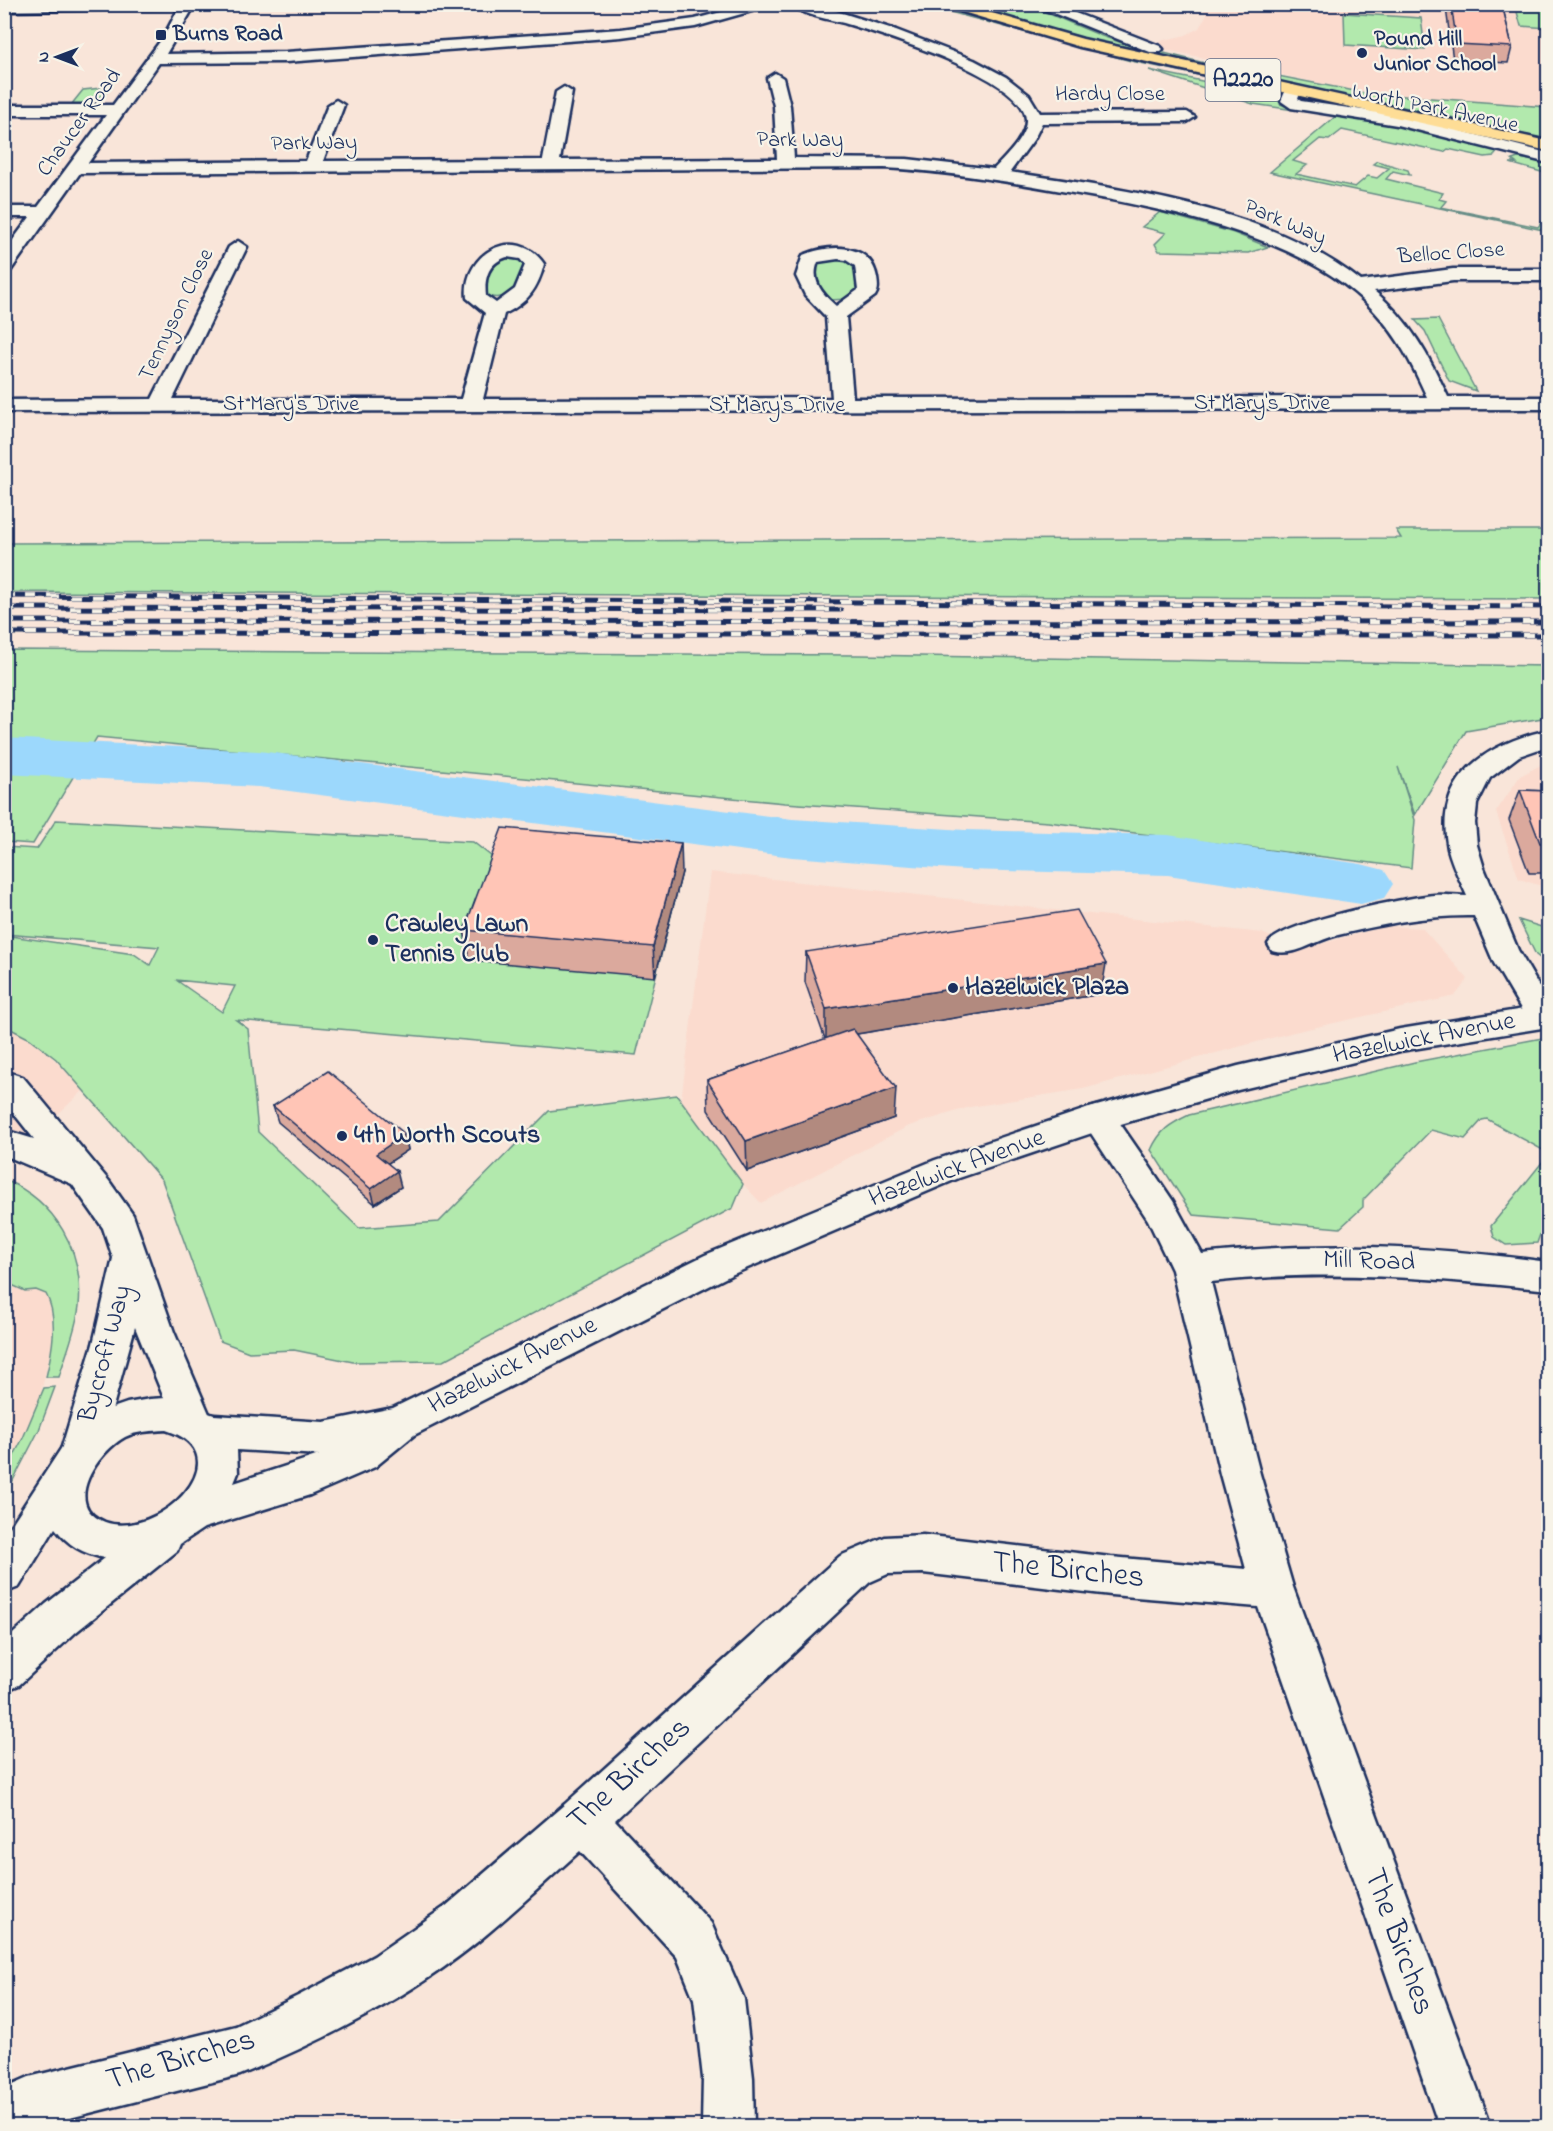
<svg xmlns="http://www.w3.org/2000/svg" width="1553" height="2131" font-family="'Indie Flower',sans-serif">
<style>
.built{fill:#fbdbce}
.green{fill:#b2e9ad;stroke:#668c86;stroke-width:1.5;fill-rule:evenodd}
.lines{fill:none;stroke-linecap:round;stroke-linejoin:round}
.river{fill:#9cd8fc;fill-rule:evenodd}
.minor-casing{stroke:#1b2f5e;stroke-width:5}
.tertiary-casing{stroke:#1b2f5e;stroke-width:5}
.primary-casing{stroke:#1b2f5e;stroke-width:5}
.minor{fill:#f7f3e8;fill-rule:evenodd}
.tertiary{fill:#f7f3e8;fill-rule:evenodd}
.primary{fill:#fedd96;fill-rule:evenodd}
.rail-casing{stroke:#1b2f5e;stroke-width:5}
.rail{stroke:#f7f3e8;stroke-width:4;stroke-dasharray:11;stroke-linecap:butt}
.wall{fill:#dba99d;stroke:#1b2f5e;stroke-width:1.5}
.shaded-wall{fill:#b28a7f;stroke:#1b2f5e;stroke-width:1.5}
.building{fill:#ffc5b6;stroke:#1b2f5e;stroke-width:1.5}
.poi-dot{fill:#1b2f5e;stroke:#f7f3e8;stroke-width:2}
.labels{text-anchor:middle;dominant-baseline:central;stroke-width:4.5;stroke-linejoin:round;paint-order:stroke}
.far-poi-label{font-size:22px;font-weight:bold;fill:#1b2f5e;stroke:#f7f3e8;text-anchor:start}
.far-street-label{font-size:22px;fill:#1b2f5e;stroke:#f7f3e8}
.shield{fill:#f7f3e8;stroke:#5d6a87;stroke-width:1.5}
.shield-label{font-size:24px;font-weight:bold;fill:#1b2f5e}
.poi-label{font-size:26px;font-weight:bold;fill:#1b2f5e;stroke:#f7f3e8;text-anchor:start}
.street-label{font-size:26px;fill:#1b2f5e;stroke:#f7f3e8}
.near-street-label{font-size:32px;fill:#1b2f5e;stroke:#f7f3e8}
</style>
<rect width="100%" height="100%" fill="#f9e5d9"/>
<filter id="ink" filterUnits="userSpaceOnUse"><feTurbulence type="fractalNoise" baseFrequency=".0167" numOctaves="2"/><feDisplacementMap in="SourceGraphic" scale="12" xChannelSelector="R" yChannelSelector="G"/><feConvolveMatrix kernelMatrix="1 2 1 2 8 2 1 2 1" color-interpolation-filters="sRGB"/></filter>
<g filter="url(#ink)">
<path class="built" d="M 1207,5 L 1548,5 L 1548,107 L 1365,93 L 1162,49 L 1160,41 L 1186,35 L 1199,28 L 1207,14 L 1202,7 Z
M 1548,761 L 1548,888 L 1519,879 L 1496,812 L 1520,776 Z
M 710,872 L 1262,933 L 1299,950 L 1386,926 L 1422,928 L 1468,979 L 1455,996 L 1294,1032 L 1083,1089 L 970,1107 L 909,1126 L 761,1203 L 679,1117 Z
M 5,1026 L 42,1047 L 84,1090 L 5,1163 Z
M 5,1282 L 25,1291 L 36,1290 L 46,1294 L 50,1301 L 53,1342 L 38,1405 L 5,1473 Z"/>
<path class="green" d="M 924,5 L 1133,60 L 1284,93 L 1131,61 Z
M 957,5 L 1028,5 L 1102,36 L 1145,51 L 1156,51 L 1261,77 L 1256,79 L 1047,31 Z
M 1515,5 L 1548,5 L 1548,28 L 1521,26 Z
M 1344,13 L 1421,18 L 1425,50 L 1345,45 Z
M 1149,70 L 1279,97 L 1280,104 L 1290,108 L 1372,118 L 1499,150 L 1494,156 L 1485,157 L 1448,149 L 1444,152 L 1342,130 L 1329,140 L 1320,139 L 1293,161 L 1307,165 L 1296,174 L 1355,187 L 1368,176 L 1377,178 L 1389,168 L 1373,164 L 1377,161 L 1408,170 L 1410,175 L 1393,171 L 1386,179 L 1443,193 L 1439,199 L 1446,201 L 1441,207 L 1538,227 L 1548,214 L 1548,231 L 1270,172 L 1336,116 L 1253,104 Z
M 1273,75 L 1365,93 L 1548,107 L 1548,140 L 1433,113 L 1276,82 Z
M 111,87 C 102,100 86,104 71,105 L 83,90 Z
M 1518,158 L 1548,163 L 1548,174 L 1510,163 L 1516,163 L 1512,160 Z
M 1160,212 L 1234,233 L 1268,247 L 1248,253 L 1159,251 L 1155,244 L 1166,233 L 1142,227 Z
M 505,257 L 515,258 L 524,264 L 518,289 C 507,297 494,302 483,292 L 489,263 Z
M 844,258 L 854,264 L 858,290 L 847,299 L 831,300 L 818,292 L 814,265 L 821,259 Z
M 1438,319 L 1476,391 L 1449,381 L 1425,331 L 1415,320 Z
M 1396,530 L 1548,530 L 1548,599 L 4,592 L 5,543 L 1401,538 Z
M 4,650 L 859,655 L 1548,666 L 1548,717 L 1466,731 L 1415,815 L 1398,767 L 1415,820 L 1411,868 L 1048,822 L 785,803 L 97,737 L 33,844 L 5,842 Z
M 56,820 L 473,842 L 491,856 L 682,872 L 636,1055 L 236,1020 L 248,1029 L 258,1132 L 359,1228 L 439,1222 L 549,1111 L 677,1095 L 743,1184 L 733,1208 L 443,1361 L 353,1362 L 294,1350 L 249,1352 L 220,1341 L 162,1180 L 56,1059 L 30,1039 L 5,1026 L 4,935 L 134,954 L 150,965 L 159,947 L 5,934 L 5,847 L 37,849 ZM 176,980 L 234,986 L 235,986 L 222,1012 Z
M 1519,920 L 1548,929 L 1548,964 L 1536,955 Z
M 1548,1037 L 1548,1153 L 1487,1119 L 1482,1120 L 1465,1139 L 1431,1130 L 1363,1200 L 1363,1207 L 1340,1228 L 1193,1215 L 1151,1150 C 1160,1130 1170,1124 1189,1115 L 1415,1062 Z
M 1548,1155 L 1548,1212 L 1537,1243 L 1506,1245 L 1494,1237 L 1491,1226 Z
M 5,1180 C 55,1201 84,1250 79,1306 C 76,1330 66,1354 59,1377 L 46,1377 C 52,1352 59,1318 46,1294 L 36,1290 L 25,1291 L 5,1282 Z
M 55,1387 L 39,1430 L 5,1496 L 5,1473 L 23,1438 L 44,1388 Z"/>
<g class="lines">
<path class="river" d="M 4,738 L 259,751 L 792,819 L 965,830 L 1168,835 L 1361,864 L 1384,870 L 1393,884 L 1384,898 L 1361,904 L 1168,875 L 965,870 L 792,857 L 259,787 L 4,774 Z"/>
<g class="minor-casing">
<path id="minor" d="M 181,4 L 195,5 L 166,54 L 286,52 L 621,29 L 695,19 L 751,4 L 777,4 L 695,27 L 621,37 L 286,62 L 159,63 L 88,163 L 306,161 L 328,105 L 336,100 L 344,105 L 323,161 L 543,160 L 556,92 L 564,87 L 572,92 L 560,160 L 777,159 L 774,106 L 767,78 L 775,73 L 783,78 L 790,106 L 794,158 L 907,159 L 994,169 C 1005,157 1027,137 1026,119 C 1023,77 883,35 847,24 C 831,19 803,16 791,4 L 814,4 L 896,30 L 974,60 L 1006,77 L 1029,95 L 1040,113 L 1187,112 L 1195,117 L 1187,122 L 1042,123 L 1034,139 L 1010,172 C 1125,190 1268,207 1361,281 L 1453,269 L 1548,269 L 1548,281 L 1453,281 L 1374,291 C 1409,319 1429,356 1448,397 L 1548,397 L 1548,409 L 4,412 L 4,400 L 152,399 L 229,247 L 238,241 L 247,247 L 173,399 L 461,399 L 485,313 L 467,298 C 462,252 517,224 544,264 C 538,289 527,303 504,314 L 483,399 L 832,398 L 826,317 L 805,295 L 796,276 L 803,255 C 830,244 871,242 877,278 C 878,285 879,290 875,296 L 846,317 L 853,398 L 1427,397 C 1412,364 1399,338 1375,312 C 1305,234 1155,207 1056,190 C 999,180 942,171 884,168 L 80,173 L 11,270 L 4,272 L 4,252 L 30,217 L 4,217 L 4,207 L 38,207 L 106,115 L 4,115 L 4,105 L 113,105 L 164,36 ZM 507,257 L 520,259 L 525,265 L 515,289 L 496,303 L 486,296 C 484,278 488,263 507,257 ZM 838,259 L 846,260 L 855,266 L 858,290 L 836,306 C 823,294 810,281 818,262 Z
M 1031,4 L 1052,4 L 1160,46 L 1163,49 L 1160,52 L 1150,52 Z
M 1293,85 L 1301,90 L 1298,99 L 1301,101 L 1397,115 L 1548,153 L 1548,163 L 1397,125 L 1291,108 L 1281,101 L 1287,87 Z
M 1548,730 L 1548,746 L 1519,756 L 1490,778 L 1477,804 L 1475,823 L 1477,845 L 1484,868 L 1518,950 L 1548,1002 L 1548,1025 L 1541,1027 L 1530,1024 L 1494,963 L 1474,916 C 1427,915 1384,924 1338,935 C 1315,940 1295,958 1272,951 L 1268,944 C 1281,922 1405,898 1434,895 C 1445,894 1456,896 1467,896 C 1460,880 1452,865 1448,849 C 1433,776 1487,744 1548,730 Z
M 11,1073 L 23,1077 L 109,1181 L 133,1215 L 174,1332 L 213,1423 L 207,1435 L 193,1440 L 179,1435 L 135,1327 L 101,1450 L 95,1462 L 81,1467 L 67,1462 L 61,1450 L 93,1344 L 113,1258 L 103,1228 L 72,1184 L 4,1155 L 4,1130 L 34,1139 L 4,1101 L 4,1075 Z
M 1098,1106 L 1110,1109 L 1148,1164 L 1173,1201 L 1202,1254 C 1319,1241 1431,1246 1548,1262 L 1548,1290 C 1435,1278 1324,1269 1211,1282 L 1260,1474 L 1293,1587 L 1491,2126 L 1439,2126 L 1258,1607 L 1111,1595 L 923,1573 L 888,1574 L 870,1582 L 615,1820 L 711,1923 L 744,1999 L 753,2078 L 754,2126 L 702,2126 L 703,2078 L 694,1999 L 677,1957 L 580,1851 C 547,1880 515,1911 481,1939 C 411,1997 324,2040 240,2075 L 38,2126 L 4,2126 L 4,2088 L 29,2077 L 236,2026 L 300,1995 L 374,1956 L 446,1906 L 565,1804 L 840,1556 L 885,1537 L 923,1535 L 1111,1557 L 1246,1569 L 1220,1474 L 1172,1270 L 1148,1220 L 1081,1118 L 1086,1109 Z"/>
</g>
<g class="tertiary-casing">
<path id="tertiary" d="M 4,4 L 211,4 L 204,8 L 4,11 Z
M 1548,1005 L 1548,1027 L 1400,1051 L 1238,1090 L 1107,1128 L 959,1178 L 731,1275 L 414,1435 L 375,1467 L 310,1495 L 204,1528 L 180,1544 L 177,1551 L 76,1632 L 19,1685 L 4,1691 L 4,1642 L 46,1604 L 105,1558 C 83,1554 68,1545 55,1528 L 19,1587 L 4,1593 L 4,1536 L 66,1441 L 77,1428 L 98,1413 L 127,1403 L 150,1399 L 166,1398 L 214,1415 L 324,1422 L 393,1408 L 705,1255 L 935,1160 L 1086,1109 L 1238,1066 L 1400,1029 ZM 166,1430 C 246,1455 157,1541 105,1522 C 60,1505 99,1451 125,1437 C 137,1431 153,1431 166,1430 ZM 237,1450 L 319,1455 L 234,1483 L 238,1473 Z"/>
</g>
<g class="primary-casing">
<path id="primary" d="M 936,4 L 960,4 L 1083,39 L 1548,141 L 1548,151 L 1080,47 Z"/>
</g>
<use href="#minor" class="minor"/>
<use href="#tertiary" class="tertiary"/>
<use href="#primary" class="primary"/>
<g class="rail-casing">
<path id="rail" d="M 4,596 L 1548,607
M 4,608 L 841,610
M 4,621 L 1548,622
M 4,633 L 1548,635"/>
</g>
<use href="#rail" class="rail"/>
</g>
<path class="wall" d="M 1447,4 L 1502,4 L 1512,47 L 1508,63 L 1453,60 L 1446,8 Z
M 1520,790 L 1548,791 L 1548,873 L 1529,873 L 1509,820 Z
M 682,872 L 655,977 L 469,960 L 464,930 Z
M 806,952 L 1101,994 L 856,1034 L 894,1118 L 747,1171 L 708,1110 L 707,1080 L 825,1039 L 805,982 Z
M 273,1106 L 405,1134 L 408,1150 L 388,1163 L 401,1187 L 375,1204 L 278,1122 Z"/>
<path class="shaded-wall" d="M 681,843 L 682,872 L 655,977 L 653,947 Z
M 1106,964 L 1101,994 L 826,1039 L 826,1009 Z
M 896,1088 L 894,1118 L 747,1171 L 746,1141 Z
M 405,1134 L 408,1150 L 379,1169 L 376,1154 Z
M 397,1171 L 401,1187 L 375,1204 L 371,1189 Z"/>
<path class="building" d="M 1451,4 L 1502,4 L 1512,47 L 1457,44 Z
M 1520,790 L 1548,791 L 1548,843 L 1540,843 Z
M 502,828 L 681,843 L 653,947 L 464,930 Z
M 1077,910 L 1106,964 L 826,1009 L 806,952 Z
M 853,1029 L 896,1088 L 746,1141 L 707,1080 Z
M 328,1071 L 405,1134 L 376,1154 L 397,1171 L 371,1189 L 273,1106 Z"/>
</g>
<g class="poi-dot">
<rect x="155" y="29" width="12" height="12" rx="3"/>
<circle cx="1362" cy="53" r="6"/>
<circle cx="373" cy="940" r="6"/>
<circle cx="953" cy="988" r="6"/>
<circle cx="342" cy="1136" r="6"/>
</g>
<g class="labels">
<g class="far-poi-label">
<text x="173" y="35">Burns Road</text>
<text x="1374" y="40">Pound Hill<tspan x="1374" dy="25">Junior School</tspan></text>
</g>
<g class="far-street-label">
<text x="1110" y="95">Hardy Close</text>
<text transform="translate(1435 109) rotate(12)">Worth Park Avenue</text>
<text transform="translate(80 123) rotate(-54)">Chaucer Road</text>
<text x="800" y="141">Park Way</text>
<text transform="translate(314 144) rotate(-1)">Park Way</text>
<text transform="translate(1285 223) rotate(23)">Park Way</text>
<text transform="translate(1451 254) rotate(-4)">Belloc Close</text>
<text transform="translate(177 315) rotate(-64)">Tennyson Close</text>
<text x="1262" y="404">St Mary's Drive</text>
<text x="291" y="405">St Mary's Drive</text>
<text x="777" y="406">St Mary's Drive</text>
</g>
<rect class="shield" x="1205.5" y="59" width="75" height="42" rx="4.5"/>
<g class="shield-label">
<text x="1243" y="80">A2220</text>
</g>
<g class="poi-label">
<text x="385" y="925">Crawley Lawn<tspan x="385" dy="30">Tennis Club</tspan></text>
<text x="965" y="988">Hazelwick Plaza</text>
<text x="354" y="1136">4th Worth Scouts</text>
</g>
<g class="street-label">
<text transform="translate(1424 1039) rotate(-11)">Hazelwick Avenue</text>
<text transform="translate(957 1169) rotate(-20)">Hazelwick Avenue</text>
<text transform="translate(1369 1262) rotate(2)">Mill Road</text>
<text transform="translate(106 1354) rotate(-75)">Bycroft Way</text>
<text transform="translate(513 1366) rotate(-27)">Hazelwick Avenue</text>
</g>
<g class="near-street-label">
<text transform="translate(1068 1571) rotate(6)">The Birches</text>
<text transform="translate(630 1775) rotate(-42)">The Birches</text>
<text transform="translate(1398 1942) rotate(70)">The Birches</text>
<text transform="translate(181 2061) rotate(-16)">The Birches</text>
</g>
</g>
<rect width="1553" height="2131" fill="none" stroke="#f7f3e8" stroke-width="24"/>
<rect x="12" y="12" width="1529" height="2107" fill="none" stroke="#1b2f5e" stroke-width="2" filter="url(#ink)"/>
<g transform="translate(57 57) rotate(270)" stroke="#f7f3e8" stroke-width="4.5" paint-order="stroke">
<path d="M0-4.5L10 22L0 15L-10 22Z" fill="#1b2f5e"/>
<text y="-9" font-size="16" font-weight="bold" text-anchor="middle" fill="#1b2f5e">N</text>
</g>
</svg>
